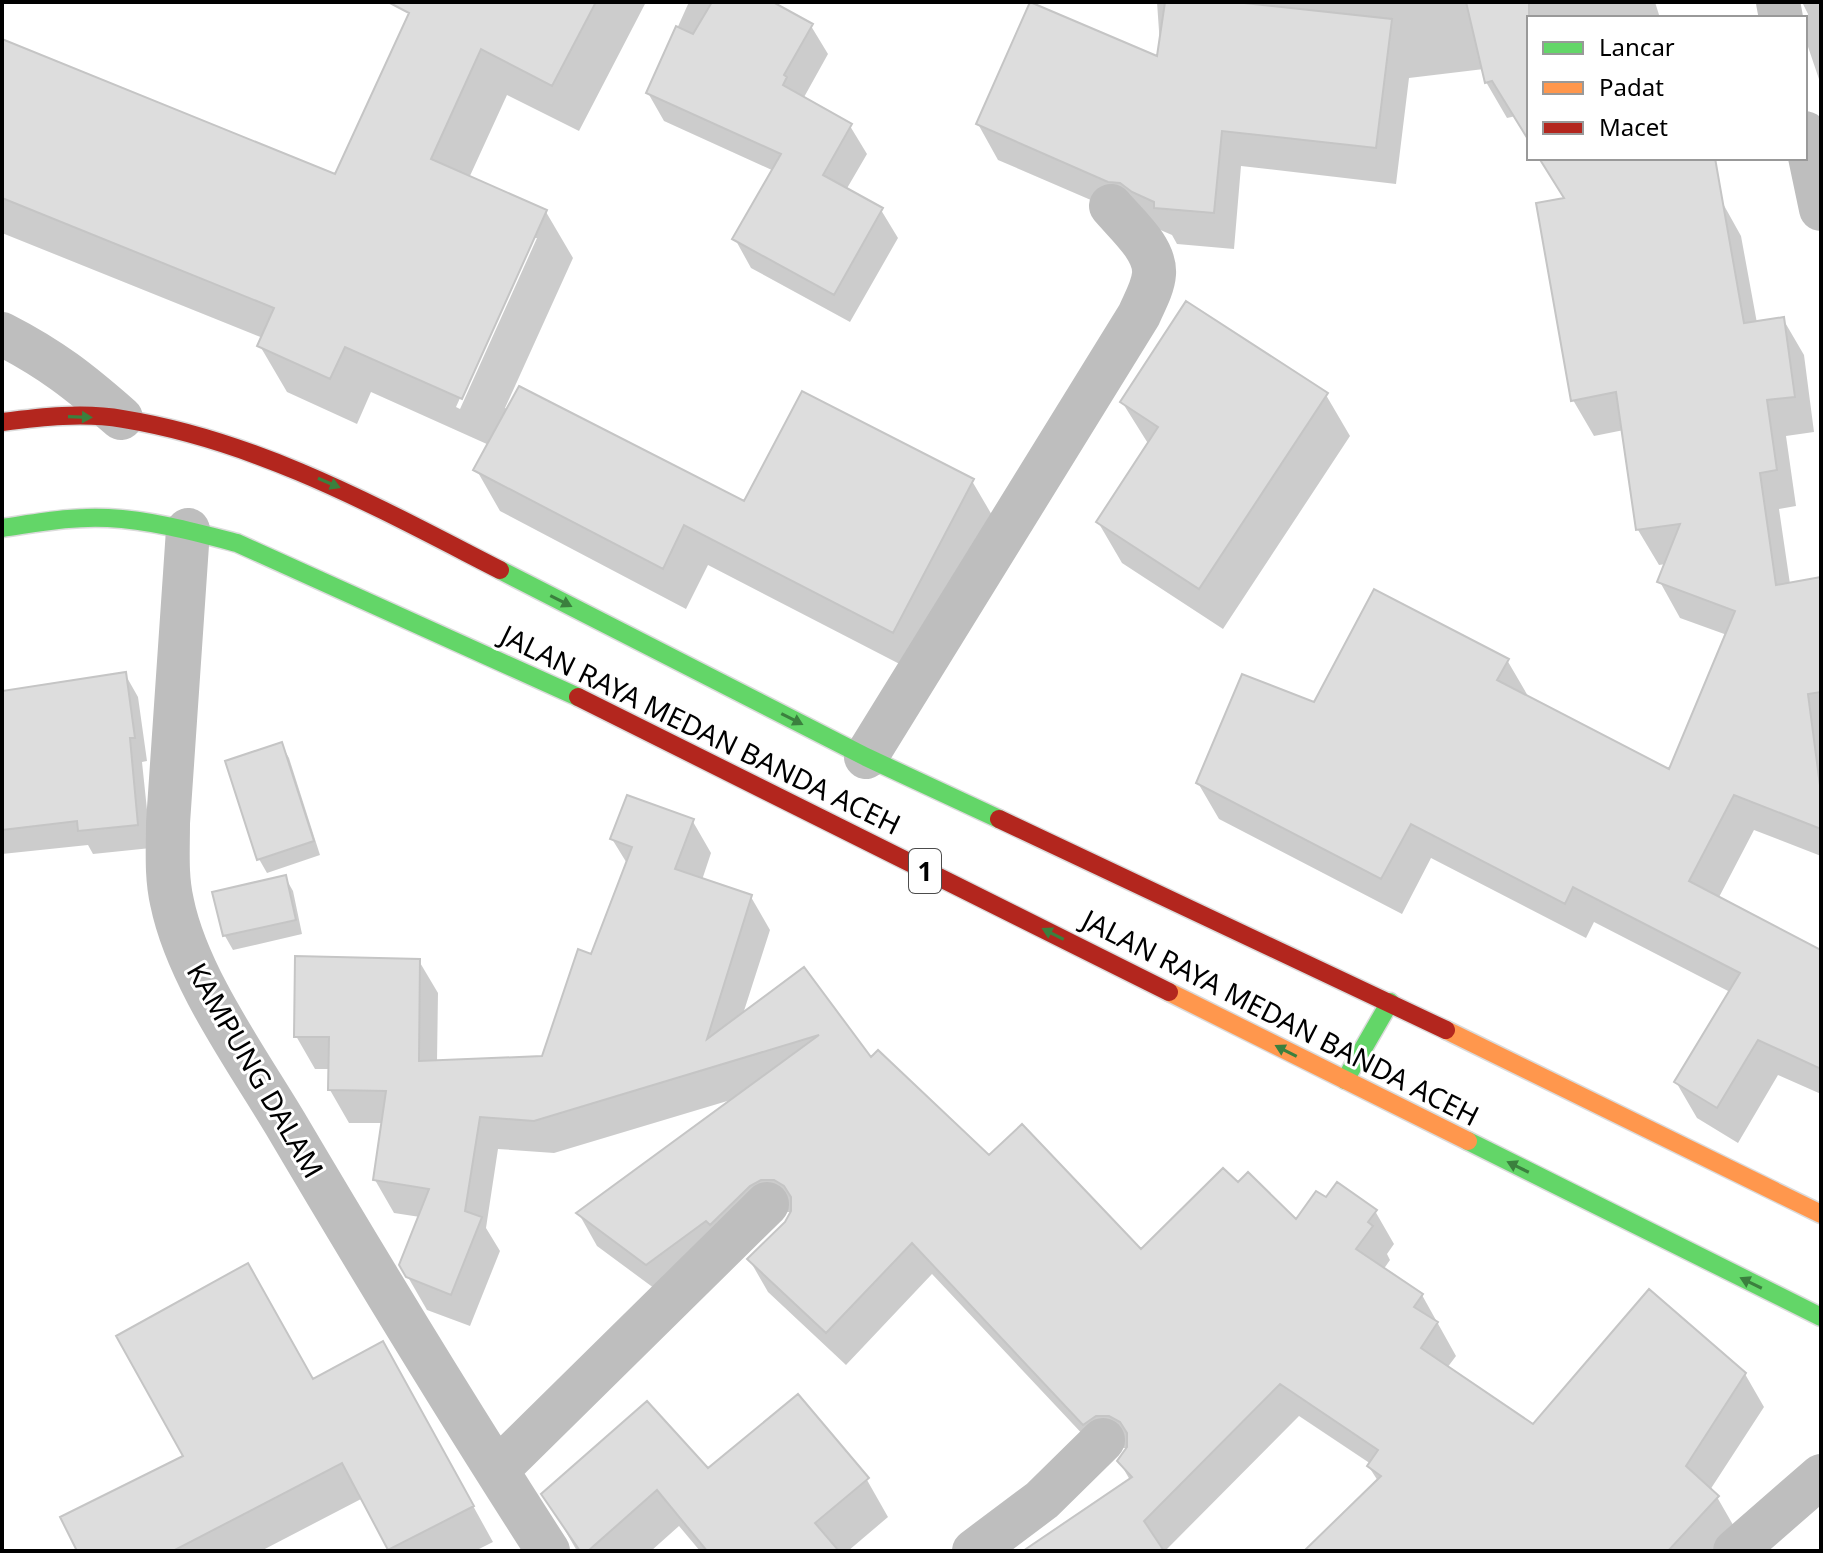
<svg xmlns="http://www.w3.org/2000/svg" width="1823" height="1553" font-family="'Noto Sans',sans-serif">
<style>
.shadow{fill:#0003;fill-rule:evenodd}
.building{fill:#ddd;stroke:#c5c5c5;stroke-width:2}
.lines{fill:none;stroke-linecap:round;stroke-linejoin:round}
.fast-casing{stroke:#dbdbdb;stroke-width:21}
.slow-casing{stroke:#dbdbdb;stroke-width:21}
.jam-casing{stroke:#dbdbdb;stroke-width:21}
.street{stroke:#bebebe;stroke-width:44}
.fast{stroke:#63d668;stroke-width:18}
.slow{stroke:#ff974d;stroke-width:18}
.jam{stroke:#b3261e;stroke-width:18}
.oneway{fill:#3b803e}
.labels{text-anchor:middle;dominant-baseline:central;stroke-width:6;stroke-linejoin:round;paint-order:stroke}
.shield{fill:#fff;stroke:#4c4c4c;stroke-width:2}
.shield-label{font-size:26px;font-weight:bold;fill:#000}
.street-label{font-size:28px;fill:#000;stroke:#fff}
</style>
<rect width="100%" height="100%" fill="#fff"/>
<path class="shadow" d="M 416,2 L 646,2 L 579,131 L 507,95 L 469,178 L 546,212 L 573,258 L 505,408 L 745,503 L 972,481 L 996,522 L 917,673 L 708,565 L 686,609 L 500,511 L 476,469 L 489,445 L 371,392 L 357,424 L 287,392 L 260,346 L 263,338 L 2,233 L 2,42 L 336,177 ZM 532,238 L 537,238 L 460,409 L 456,407 Z
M 689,2 L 769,2 L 811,26 L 828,54 L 803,99 L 850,126 L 867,154 L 846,190 L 881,210 L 898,238 L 850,322 L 751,268 L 735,239 L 774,171 L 664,121 L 648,93 Z
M 1157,2 L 1655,2 L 1660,18 L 1529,18 L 1529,113 L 1507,118 L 1486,82 L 1484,69 L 1409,78 L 1396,184 L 1241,166 L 1234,249 L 1177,244 L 1172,235 L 998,160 L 978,124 L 1161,60 Z
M 1802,2 L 1821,2 L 1821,85 L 1805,38 L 1808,14 Z
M 1541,158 L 1684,158 L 1721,200 L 1741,236 L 1757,323 L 1783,319 L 1804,355 L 1814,432 L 1786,436 L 1796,506 L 1779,509 L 1790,584 L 1821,597 L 1821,856 L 1754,830 L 1718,899 L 1821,952 L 1821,1094 L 1778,1075 L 1738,1143 L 1697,1118 L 1676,1082 L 1730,992 L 1594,922 L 1586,938 L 1431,858 L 1402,914 L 1219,819 L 1198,783 L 1315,705 L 1507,660 L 1528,696 L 1670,772 L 1727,635 L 1680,618 L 1660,582 L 1666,564 L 1659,565 L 1638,530 L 1624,430 L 1594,436 L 1573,400 L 1566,200 Z
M 1326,395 L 1350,436 L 1223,629 L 1122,563 L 1098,522 L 1149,445 L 1122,402 Z
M 125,674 L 138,697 L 147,761 L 142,762 L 151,848 L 93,854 L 88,845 L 2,854 L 2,693 Z
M 281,744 L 289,758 L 320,855 L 267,873 L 259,859 Z
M 692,820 L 711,853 L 702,880 L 751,897 L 770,930 L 743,1014 L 804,969 L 871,1060 L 989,1157 L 1141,1252 L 1238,1185 L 1296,1222 L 1326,1200 L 1375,1211 L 1394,1244 L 1387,1254 L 1390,1260 L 1383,1270 L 1422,1295 L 1456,1356 L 1447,1368 L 1534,1427 L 1745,1374 L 1764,1407 L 1710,1490 L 1717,1497 L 1736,1530 L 1716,1551 L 1307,1551 L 1378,1481 L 1369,1467 L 1371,1464 L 1299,1416 L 1165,1551 L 1051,1551 L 1130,1480 L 1119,1461 L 1128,1448 L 1117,1448 L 1103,1456 L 932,1274 L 846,1365 L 768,1292 L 749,1259 L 786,1223 L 793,1212 L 781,1212 L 666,1297 L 597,1246 L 579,1214 L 734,1099 L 554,1153 L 498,1149 L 486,1228 L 500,1251 L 470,1326 L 427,1310 L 401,1265 L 420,1217 L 394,1213 L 375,1180 L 383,1123 L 349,1123 L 330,1090 L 330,1069 L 315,1069 L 296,1036 L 419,961 L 438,993 L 437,1062 L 543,1058 L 592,956 L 628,865 L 612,839 Z
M 285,877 L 293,891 L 302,934 L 233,950 L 225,936 L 215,893 Z
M 403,1379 L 493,1542 L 475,1551 L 391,1551 L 363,1498 L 261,1551 L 79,1551 L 186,1457 L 313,1382 Z
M 708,1471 L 867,1480 L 888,1517 L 848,1551 L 700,1551 L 679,1526 L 651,1551 L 577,1551 L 544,1494 Z"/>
<path class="building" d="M 388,2 L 596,2 L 552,86 L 481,49 L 431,159 L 547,210 L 462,399 L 345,347 L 330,379 L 257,346 L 274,308 L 2,198 L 2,39 L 335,174 L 409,13 Z
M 712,2 L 773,2 L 813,24 L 784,75 L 787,77 L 783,85 L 852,124 L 823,175 L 883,208 L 834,295 L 732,239 L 781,154 L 646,93 L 676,26 L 693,34 Z
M 1030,2 L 1157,56 L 1165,2 L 1235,2 L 1392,19 L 1376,148 L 1222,131 L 1214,213 L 1154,208 L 1154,202 L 1132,192 L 1120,183 L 1108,182 L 976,124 Z
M 1466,2 L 1529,2 L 1529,141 L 1492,81 L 1485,83 Z
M 1539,158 L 1715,158 L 1744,323 L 1784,317 L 1795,397 L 1767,400 L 1777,470 L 1760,473 L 1776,585 L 1821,577 L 1821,692 L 1808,694 L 1821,793 L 1821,829 L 1734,795 L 1689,881 L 1821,950 L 1821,1069 L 1758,1040 L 1717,1108 L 1674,1082 L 1740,973 L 1573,887 L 1565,904 L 1411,824 L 1381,879 L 1196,783 L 1242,674 L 1314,702 L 1374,589 L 1509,659 L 1497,680 L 1669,769 L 1735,611 L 1657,582 L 1680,524 L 1636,530 L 1616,392 L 1571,401 L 1536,203 L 1564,198 Z
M 1186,301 L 1328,393 L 1199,589 L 1096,522 L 1158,427 L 1120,402 Z
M 519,386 L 744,501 L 802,391 L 974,479 L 893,633 L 684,525 L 663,569 L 473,470 Z
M 126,672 L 135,738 L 130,738 L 138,825 L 78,831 L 77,821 L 2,830 L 2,691 Z
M 282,742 L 314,841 L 257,860 L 225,761 Z
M 627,795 L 694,819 L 675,869 L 752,895 L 707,1039 L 804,967 L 871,1057 L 878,1050 L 989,1155 L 1022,1124 L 1141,1249 L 1223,1168 L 1238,1182 L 1248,1172 L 1296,1219 L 1316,1191 L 1326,1197 L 1337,1182 L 1377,1210 L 1368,1222 L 1373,1226 L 1356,1249 L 1423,1294 L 1414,1307 L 1438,1322 L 1421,1348 L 1533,1424 L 1649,1289 L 1746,1373 L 1686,1466 L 1719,1496 L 1668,1551 L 1304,1551 L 1381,1476 L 1367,1466 L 1378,1450 L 1280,1384 L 1144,1521 L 1164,1551 L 1023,1551 L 1132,1477 L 1117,1461 L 1127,1447 L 1127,1433 L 1120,1422 L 1109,1416 L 1096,1416 L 1083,1425 L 912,1243 L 826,1333 L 747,1259 L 785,1222 L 791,1211 L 791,1197 L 784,1186 L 774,1180 L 761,1180 L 750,1186 L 710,1225 L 706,1221 L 646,1265 L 576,1213 L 819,1035 L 534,1121 L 480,1117 L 465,1211 L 482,1217 L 451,1295 L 406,1277 L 399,1265 L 429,1189 L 373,1180 L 386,1091 L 328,1090 L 329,1037 L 294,1037 L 295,956 L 420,959 L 419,1061 L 542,1056 L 578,949 L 591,954 L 632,847 L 610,839 Z
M 286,875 L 296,920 L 223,936 L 212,892 Z
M 248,1263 L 313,1379 L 383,1341 L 474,1506 L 388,1550 L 342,1463 L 173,1551 L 77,1551 L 60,1517 L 183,1456 L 116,1336 Z
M 798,1394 L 869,1478 L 815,1523 L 839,1551 L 707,1551 L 657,1490 L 588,1551 L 580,1551 L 541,1494 L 647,1401 L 708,1468 Z"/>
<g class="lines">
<g class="fast-casing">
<path id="fast" d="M 2,528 C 37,523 72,516 108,518 C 151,520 195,532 237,543 L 578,697
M 500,570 L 866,757 L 999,819
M 1345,1080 L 1390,1002
M 1468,1141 L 1821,1317"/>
</g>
<g class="slow-casing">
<path id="slow" d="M 1169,992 L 1468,1141
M 1446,1030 L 1821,1214"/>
</g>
<g class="jam-casing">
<path id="jam" d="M 2,422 C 41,417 84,412 123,419 C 259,441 379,508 500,570
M 578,697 L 1169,992
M 999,819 L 1446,1030"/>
</g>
<path class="street" d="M 1778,2 L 1781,18
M 1805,133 L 1821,209
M 2,334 C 51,359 80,382 121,418
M 188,530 L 168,823 C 168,850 166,876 172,902 C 187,976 246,1058 285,1123 C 370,1267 457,1410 548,1551
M 866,757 L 1139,315 C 1144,303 1153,288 1154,274 C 1156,249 1126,224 1111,206
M 497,1470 L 767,1204
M 974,1551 L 1042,1500 L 1103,1440
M 1735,1551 L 1821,1476"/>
<use href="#fast" class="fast"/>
<use href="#slow" class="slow"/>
<use href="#jam" class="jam"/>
</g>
<defs><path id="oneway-solid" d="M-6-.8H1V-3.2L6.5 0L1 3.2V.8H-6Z" transform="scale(2)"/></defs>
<g class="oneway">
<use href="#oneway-solid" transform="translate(80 417) rotate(2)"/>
<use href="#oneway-solid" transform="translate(329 483) rotate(23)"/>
<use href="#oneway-solid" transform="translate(561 601) rotate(27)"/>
<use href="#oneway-solid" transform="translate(792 719) rotate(27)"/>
<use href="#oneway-solid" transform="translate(1053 934) rotate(-153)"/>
<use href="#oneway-solid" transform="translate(1286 1051) rotate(-153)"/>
<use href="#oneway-solid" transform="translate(1518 1167) rotate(-154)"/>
<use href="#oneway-solid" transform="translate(1751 1283) rotate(-154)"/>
</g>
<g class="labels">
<rect class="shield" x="909" y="849" width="32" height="44" rx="6"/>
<g class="shield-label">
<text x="925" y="871">1</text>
</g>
<g class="street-label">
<text transform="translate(701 729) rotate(26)">JALAN RAYA MEDAN BANDA ACEH</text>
<text transform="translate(1281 1017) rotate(27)">JALAN RAYA MEDAN BANDA ACEH</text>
<text transform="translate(256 1070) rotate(60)">KAMPUNG DALAM</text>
</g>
</g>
<rect width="1823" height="1553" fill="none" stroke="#000000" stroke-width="8"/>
<rect x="1527" y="16" width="280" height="144" fill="#ffffff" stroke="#999999" stroke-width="2"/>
<rect x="1543" y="42" width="40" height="12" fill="#63d668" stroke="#999999" stroke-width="2"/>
<text x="1599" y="56" font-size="24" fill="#000000">Lancar</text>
<rect x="1543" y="82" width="40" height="12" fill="#ff974d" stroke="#999999" stroke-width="2"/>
<text x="1599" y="96" font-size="24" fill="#000000">Padat</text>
<rect x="1543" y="122" width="40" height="12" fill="#b3261e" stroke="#999999" stroke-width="2"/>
<text x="1599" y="136" font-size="24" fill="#000000">Macet</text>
</svg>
